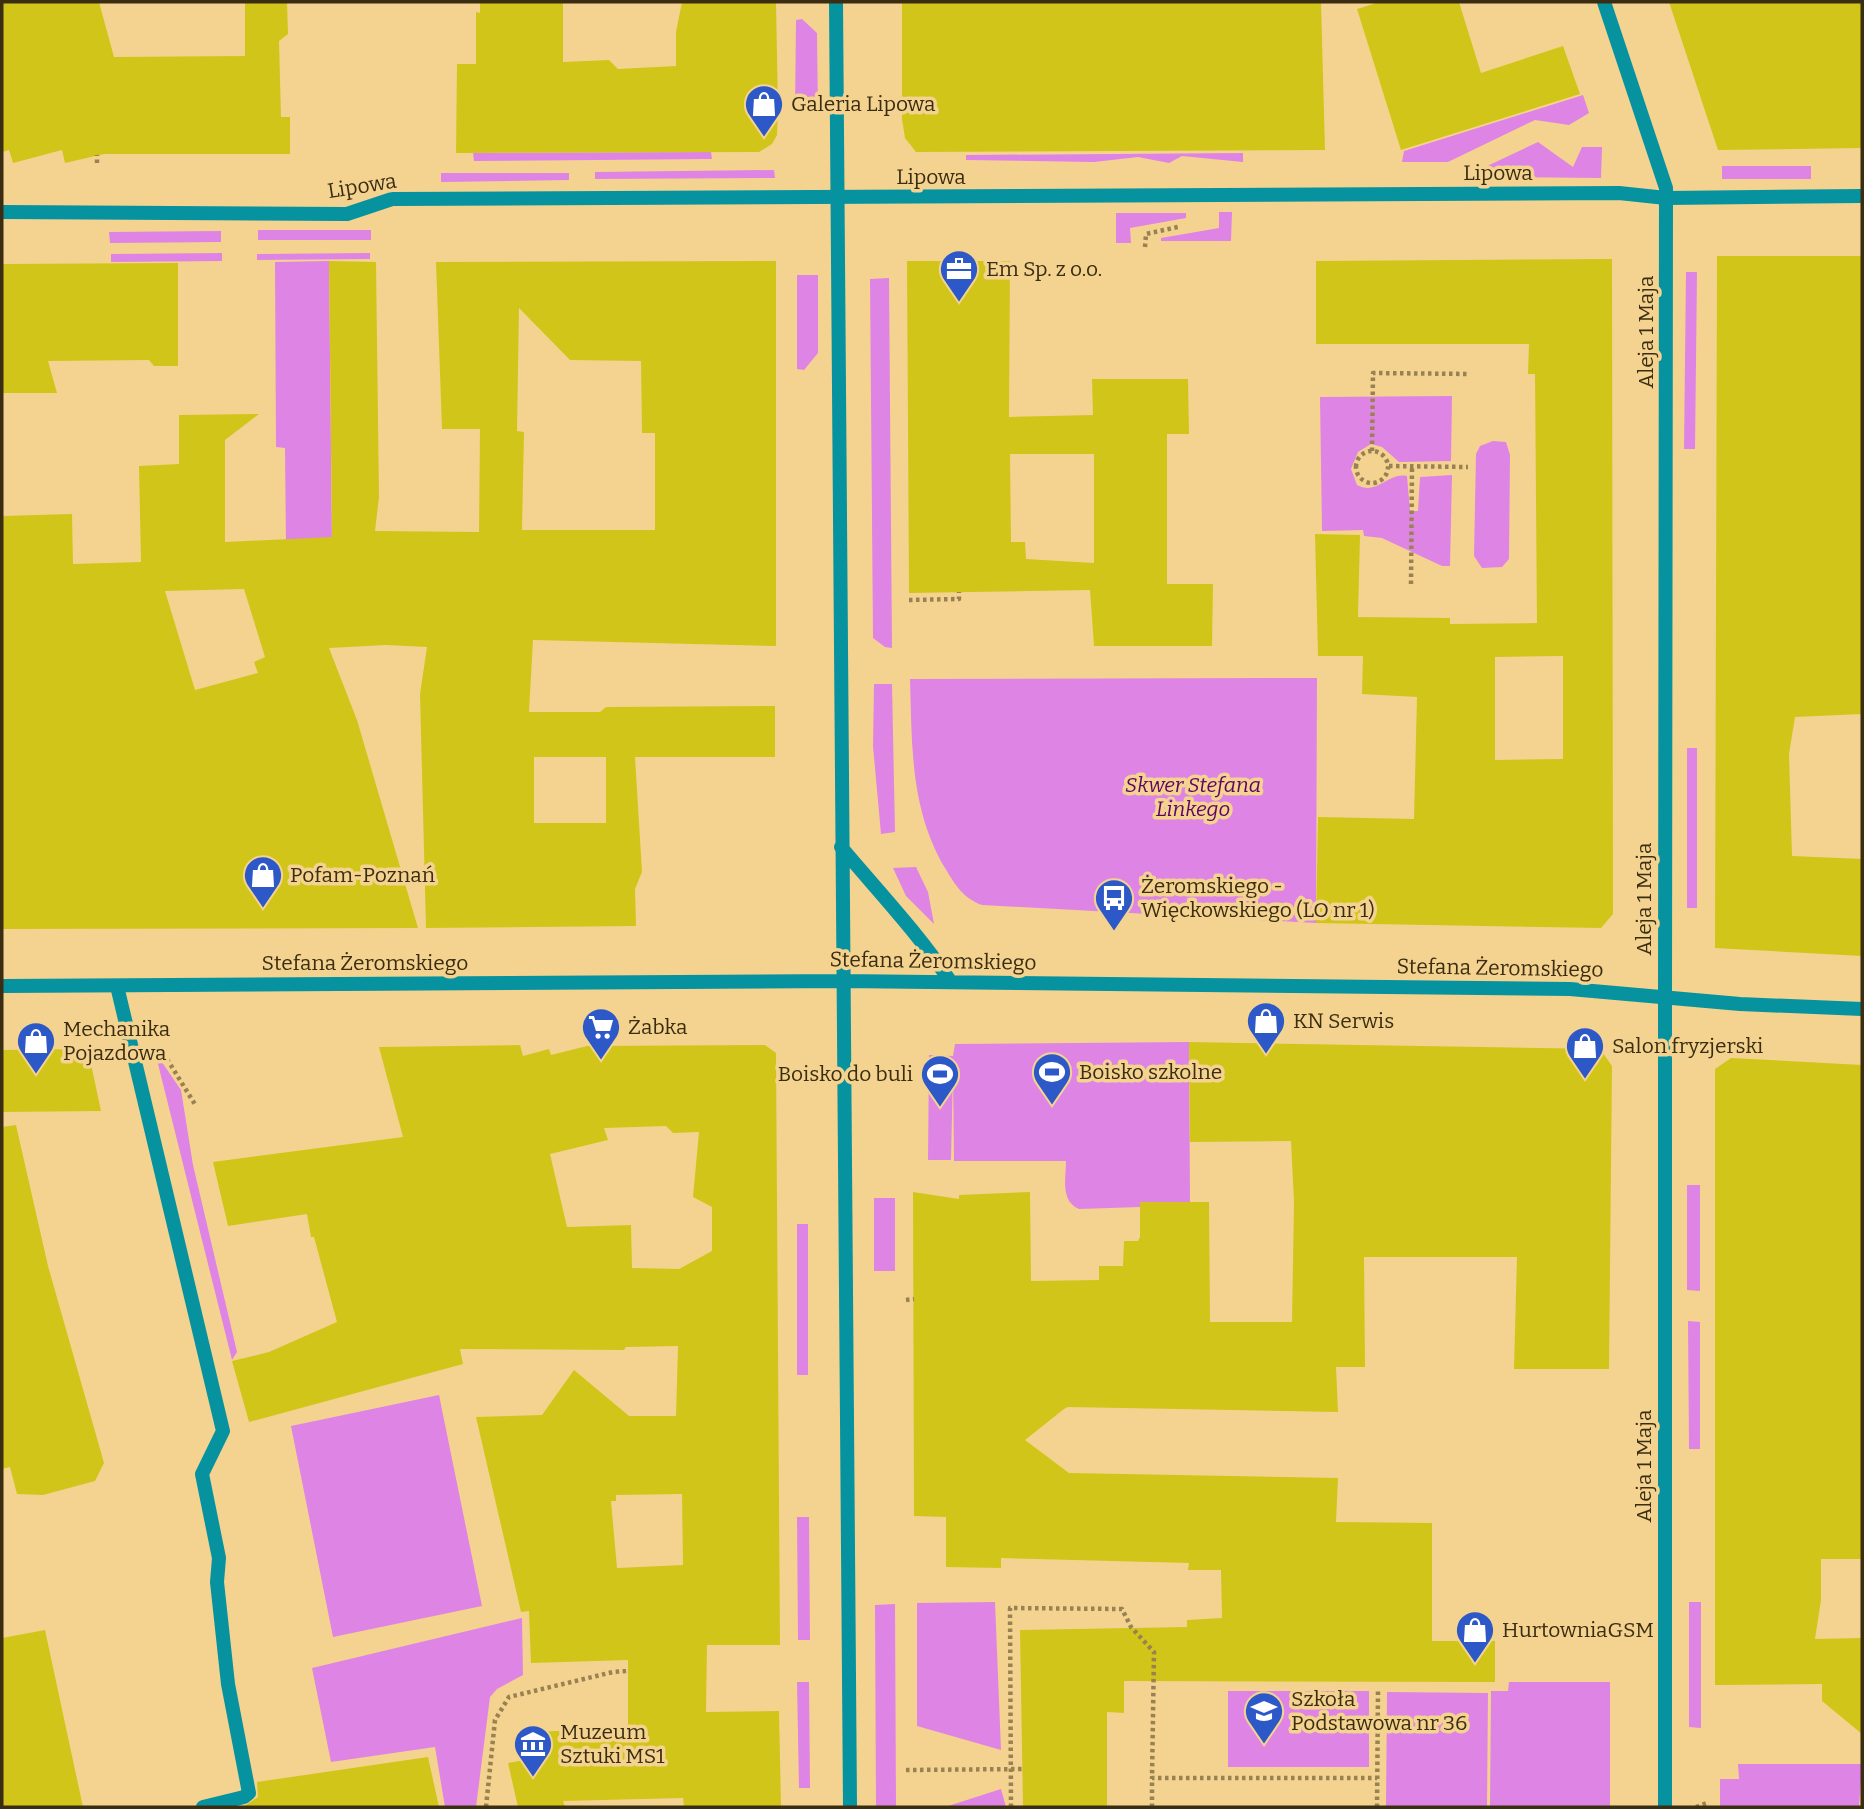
<svg xmlns="http://www.w3.org/2000/svg" width="1864" height="1809" font-family="Bitter,serif">
<style>
.green{fill:#de84e5}
.building{fill:#d2c519;fill-rule:evenodd}
.lines{fill:none;stroke-linecap:round;stroke-linejoin:round}
.path{stroke:#998252;stroke-width:4.5;stroke-dasharray:3.5 3.5;stroke-linecap:butt}
.service{stroke:#06929e;stroke-width:14}
.minor{stroke:#06929e;stroke-width:14}
.tertiary{stroke:#06929e;stroke-width:14}
.labels{text-anchor:middle;dominant-baseline:central;stroke-width:7;stroke-linejoin:round;paint-order:stroke}
.poi-label{font-size:21px;fill:#3a2d11;stroke:#f4d390;text-anchor:start}
.street-label{font-size:21px;fill:#3a2d11;stroke:#f4d390}
.park-label{font-size:21px;font-style:italic;fill:#5e0465;stroke:#f4d390}
</style>
<rect width="100%" height="100%" fill="#f4d390"/>
<path class="green" d="M 802,19 L 817,33 L 818,112 L 795,112 L 796,20 Z
M 1583,95 L 1589,113 L 1569,125 L 1535,120 L 1448,162 L 1402,162 L 1404,151 Z
M 1538,142 L 1573,167 L 1582,147 L 1602,147 L 1601,178 L 1485,177 L 1485,167 Z
M 711,152 L 712,159 L 474,161 L 473,153 Z
M 1243,153 L 1243,162 L 1182,156 L 1169,163 L 1138,157 L 1094,162 L 966,160 L 966,155 Z
M 1722,166 L 1811,166 L 1811,179 L 1722,179 Z
M 774,170 L 775,178 L 595,179 L 595,172 Z
M 441,173 L 569,173 L 569,180 L 441,182 Z
M 1219,212 L 1232,212 L 1231,241 L 1161,241 L 1161,238 L 1219,228 Z
M 1116,213 L 1186,213 L 1186,218 L 1130,228 L 1131,243 L 1116,243 Z
M 258,230 L 371,230 L 371,240 L 258,240 Z
M 221,231 L 221,242 L 110,243 L 109,232 Z
M 222,253 L 222,261 L 111,262 L 111,254 Z
M 370,253 L 370,259 L 257,260 L 257,254 Z
M 329,261 L 332,548 L 286,546 L 285,448 L 276,447 L 275,262 Z
M 1686,272 L 1697,272 L 1695,449 L 1684,449 Z
M 797,275 L 818,275 L 818,353 L 804,370 L 797,369 Z
M 889,278 L 892,648 L 885,647 L 873,638 L 870,279 Z
M 1452,396 L 1451,461 L 1399,462 L 1382,447 L 1371,444 L 1358,452 L 1351,469 L 1357,485 C 1378,496 1387,472 1407,476 L 1410,511 L 1418,511 L 1420,477 L 1452,475 L 1450,566 L 1442,566 L 1382,538 L 1364,536 L 1363,530 L 1322,531 L 1320,397 Z
M 1493,441 L 1506,442 L 1510,455 L 1509,559 L 1502,567 L 1482,568 L 1474,556 L 1476,454 L 1480,446 Z
M 1317,678 L 1316,923 L 982,905 C 963,898 956,886 945,868 C 910,809 912,745 910,679 Z
M 874,684 L 892,684 L 895,832 L 881,834 L 873,746 Z
M 1687,748 L 1697,748 L 1697,908 L 1687,908 Z
M 916,867 L 928,892 L 934,924 L 906,896 L 893,868 Z
M 1189,1042 L 1190,1202 L 1140,1202 L 1140,1207 L 1079,1209 C 1060,1201 1066,1178 1066,1161 L 954,1161 L 953,1070 L 951,1160 L 928,1160 L 929,1055 L 953,1056 L 955,1044 Z
M 155,1052 L 181,1090 L 193,1165 L 237,1352 L 232,1360 Z
M 1687,1185 L 1700,1185 L 1700,1291 L 1687,1290 Z
M 874,1198 L 895,1198 L 895,1271 L 874,1271 Z
M 797,1224 L 808,1224 L 808,1375 L 797,1375 Z
M 1688,1321 L 1700,1322 L 1700,1449 L 1689,1449 Z
M 439,1395 L 482,1606 L 333,1637 L 291,1426 Z
M 797,1517 L 809,1517 L 810,1640 L 798,1640 Z
M 995,1602 L 1001,1750 L 917,1726 L 917,1603 Z
M 1689,1602 L 1701,1602 L 1701,1728 L 1689,1727 Z
M 895,1604 L 896,1807 L 876,1807 L 875,1605 Z
M 522,1618 L 523,1675 L 497,1689 L 490,1697 L 476,1807 L 445,1807 L 435,1747 L 331,1762 L 312,1668 Z
M 797,1682 L 809,1682 L 810,1788 L 799,1788 Z
M 1509,1682 L 1610,1682 L 1610,1807 L 1490,1807 L 1491,1691 L 1508,1691 Z
M 1228,1691 L 1369,1691 L 1369,1767 L 1228,1767 Z
M 1387,1692 L 1488,1693 L 1487,1807 L 1386,1807 Z
M 1738,1764 L 1862,1764 L 1859,1807 L 1720,1807 L 1720,1779 L 1739,1779 Z
M 1001,1789 L 1006,1807 L 945,1807 Z"/>
<path class="building" d="M 2,2 L 99,2 L 114,57 L 245,56 L 245,2 L 287,2 L 288,34 L 279,41 L 281,117 L 290,117 L 290,154 L 104,154 L 65,163 L 62,150 L 13,163 L 9,150 L 2,152 Z
M 480,2 L 563,2 L 563,62 L 609,60 L 618,69 L 676,66 L 676,32 L 682,2 L 776,2 L 778,110 L 777,135 L 772,144 L 759,152 L 456,153 L 457,64 L 476,64 L 476,12 L 480,13 Z
M 902,2 L 1321,2 L 1325,150 L 916,152 L 905,138 L 902,119 Z
M 1380,2 L 1459,2 L 1481,73 L 1563,46 L 1580,94 L 1401,150 L 1357,9 Z
M 1669,2 L 1862,2 L 1862,148 L 1718,150 Z
M 1717,256 L 1862,256 L 1862,714 L 1795,717 L 1789,754 L 1792,856 L 1862,859 L 1862,956 L 1715,948 Z
M 1612,259 L 1613,914 L 1601,928 L 1316,923 L 1318,817 L 1414,819 L 1417,697 L 1362,694 L 1363,656 L 1318,656 L 1315,534 L 1360,535 L 1358,617 L 1450,618 L 1450,624 L 1537,623 L 1535,374 L 1528,374 L 1529,344 L 1316,344 L 1316,261 ZM 1563,656 L 1563,759 L 1495,760 L 1495,657 Z
M 329,261 L 376,262 L 379,497 L 375,531 L 479,532 L 480,429 L 442,429 L 436,262 L 776,261 L 776,646 L 533,640 L 529,712 L 600,712 L 606,707 L 775,706 L 775,757 L 635,757 L 642,872 L 635,889 L 636,926 L 426,928 L 420,694 L 427,647 L 386,645 L 329,648 L 357,720 L 418,928 L 2,929 L 2,516 L 72,514 L 73,564 L 141,562 L 139,466 L 179,464 L 179,415 L 259,414 L 225,440 L 225,542 L 332,537 ZM 519,308 L 570,360 L 641,361 L 642,433 L 655,433 L 655,530 L 522,530 L 524,432 L 517,431 ZM 244,589 L 265,657 L 254,662 L 258,673 L 195,690 L 165,591 ZM 534,757 L 606,757 L 606,823 L 534,823 Z
M 907,261 L 1010,261 L 1009,417 L 1093,415 L 1092,379 L 1188,379 L 1189,434 L 1167,434 L 1167,584 L 1213,584 L 1212,646 L 1094,646 L 1090,590 L 909,593 ZM 1010,454 L 1094,454 L 1094,563 L 1026,559 L 1025,542 L 1011,542 Z
M 178,263 L 178,366 L 154,366 L 149,360 L 48,361 L 57,393 L 2,393 L 2,264 Z
M 1189,1042 L 1600,1049 L 1612,1066 L 1609,1369 L 1514,1369 L 1517,1257 L 1364,1257 L 1365,1367 L 1336,1367 L 1338,1412 L 1068,1407 L 1064,1409 L 1025,1440 L 1069,1473 L 1338,1478 L 1336,1522 L 1432,1523 L 1432,1641 L 1495,1641 L 1495,1682 L 1124,1681 L 1124,1713 L 1107,1712 L 1107,1807 L 1023,1807 L 1020,1630 L 1187,1627 L 1187,1620 L 1222,1618 L 1221,1570 L 1188,1570 L 1189,1563 L 1001,1558 L 1001,1568 L 946,1567 L 946,1517 L 914,1516 L 913,1192 L 959,1199 L 959,1195 L 1030,1192 L 1031,1281 L 1099,1280 L 1099,1266 L 1123,1266 L 1124,1241 L 1138,1241 L 1140,1237 L 1140,1202 L 1209,1202 L 1210,1322 L 1292,1322 L 1294,1202 L 1291,1141 L 1190,1142 Z
M 520,1045 L 523,1056 L 549,1049 L 551,1055 L 587,1046 L 765,1045 L 776,1053 L 780,1645 L 707,1645 L 706,1712 L 779,1711 L 781,1807 L 684,1807 L 683,1798 L 563,1801 L 565,1807 L 518,1807 L 508,1763 L 535,1758 L 533,1732 L 628,1728 L 628,1660 L 531,1663 L 529,1611 L 521,1612 L 476,1417 L 542,1415 L 574,1370 L 629,1416 L 676,1416 L 678,1346 L 626,1347 L 624,1350 L 460,1349 L 463,1364 L 249,1422 L 232,1361 L 269,1352 L 337,1322 L 314,1237 L 311,1237 L 307,1214 L 228,1226 L 213,1162 L 403,1137 L 379,1047 ZM 666,1126 L 673,1133 L 699,1132 L 693,1197 L 712,1207 L 712,1251 L 679,1269 L 632,1268 L 631,1225 L 567,1227 L 550,1154 L 608,1140 L 604,1128 ZM 682,1494 L 683,1565 L 617,1568 L 611,1501 L 616,1501 L 616,1495 Z
M 81,1049 L 85,1064 L 91,1064 L 101,1111 L 2,1112 L 2,1050 Z
M 1731,1058 L 1862,1065 L 1862,1559 L 1821,1559 L 1821,1600 L 1815,1639 L 1862,1638 L 1862,1734 L 1822,1701 L 1822,1684 L 1715,1685 L 1715,1069 Z
M 16,1125 L 48,1266 L 104,1463 L 95,1481 L 43,1495 L 17,1494 L 10,1467 L 2,1469 L 2,1127 Z
M 45,1630 L 83,1807 L 2,1807 L 2,1638 Z
M 428,1757 L 439,1807 L 243,1807 L 258,1797 L 257,1782 Z"/>
<g class="lines">
<path class="path" d="M 97,163 L 97,155
M 1145,247 L 1146,234 L 1178,227
M1356 467a16 16 0 1 1 32 0a16 16 0 1 1-32 0Z
M 1372,451 L 1373,373 L 1468,374
M 1389,466 L 1468,467
M 1411,584 L 1412,467
M 909,600 L 959,599 L 959,592
M 167,1059 L 196,1106
M 906,1300 L 914,1299
M 906,1770 L 1023,1769
M 486,1807 L 495,1720 L 509,1697 L 613,1672 L 628,1671
M 1011,1807 L 1010,1608 L 1122,1609 L 1131,1627 L 1154,1652 L 1152,1778
M 1152,1807 L 1152,1778 L 1377,1778
M 1377,1807 L 1378,1691
M 1696,1807 L 1707,1803"/>
<path class="service" d="M 117,986 L 223,1431 L 202,1474 L 219,1558 L 217,1582 L 228,1684 L 249,1793 L 244,1797 L 203,1807"/>
<path class="minor" d="M 2,212 L 347,214 L 392,199 L 1619,193 L 1666,198 L 1862,196
M 1665,997 L 1665,1807"/>
<path class="tertiary" d="M 836,2 L 850,1807
M 1604,2 L 1666,188 L 1665,997
M 841,847 C 878,891 918,933 950,981
M 2,986 L 842,981 L 1570,989 L 1740,1004 L 1862,1009"/>
</g>
<defs>
<g id="shop-pin" transform="scale(2.0125)"><path d="M0 17L-7.5 6A9.5 9.5 0 1 1 7.5 6Z" fill="#2d58c7" stroke="#f4d390"/><path d="M-5-2.5h2.3a2.7 3.5 0 0 1 5.4 0H5L5.5 6h-11ZM-1.5-2.5h3a1.5 2.3 0 0 0-3 0Z" fill="#fff"/></g>
<g id="office-pin" transform="scale(2.0125)"><path d="M0 17L-7.5 6A9.5 9.5 0 1 1 7.5 6Z" fill="#2d58c7" stroke="#f4d390"/><path d="M-6-3h4V-5.5h4V-3h4V5H-6ZM-1-4.5V-3h2v-1.5ZM-6 0V1H6V0Z" fill="#fff"/></g>
<g id="bus-pin" transform="scale(2.0125)"><path d="M0 17L-7.5 6A9.5 9.5 0 1 1 7.5 6Z" fill="#2d58c7" stroke="#f4d390"/><path d="M-5-6H5V4H4V6H2V4H-2V6H-4V4H-5ZM-3.5-4V0h7V-4ZM-3.5 1.2v1.5H-2V1.2ZM2 1.2v1.5H3.5V1.2Z" fill="#fff"/></g>
<g id="supermarket-pin" transform="scale(2.0125)"><path d="M0 17L-7.5 6A9.5 9.5 0 1 1 7.5 6Z" fill="#2d58c7" stroke="#f4d390"/><path d="M-6-5.5h2.5l.6 2H6L4.5 2H-2.5L-4.4-4H-6ZM-1.5 3.2a1.3 1.3 0 1 0 .1 0ZM3 3.2a1.3 1.3 0 1 0 .1 0Z" fill="#fff"/></g>
<g id="stadium-pin" transform="scale(2.0125)"><path d="M0 17L-7.5 6A9.5 9.5 0 1 1 7.5 6Z" fill="#2d58c7" stroke="#f4d390"/><path d="M0-5a6.5 5 0 1 0 0 10a6.5 5 0 1 0 0-10ZM-3.5-1.8h7v3.6h-7Z" fill="#fff"/></g>
<g id="school-pin" transform="scale(2.0125)"><path d="M0 17L-7.5 6A9.5 9.5 0 1 1 7.5 6Z" fill="#2d58c7" stroke="#f4d390"/><path d="M0-5L7-2L0 1L-7-2ZM-4 1L0 2.5L4 1V4Q0 6-4 4Z" fill="#fff"/></g>
<g id="museum-pin" transform="scale(2.0125)"><path d="M0 17L-7.5 6A9.5 9.5 0 1 1 7.5 6Z" fill="#2d58c7" stroke="#f4d390"/><path d="M0-6L6-3V-2H-6V-3ZM-5-1h2V3h-2ZM-1-1h2V3h-2ZM3-1h2V3H3ZM-6 4H6V6H-6Z" fill="#fff"/></g>
</defs>
<g fill-rule="evenodd">
<use href="#shop-pin" x="764" y="104"/>
<use href="#office-pin" x="959" y="269"/>
<use href="#shop-pin" x="263" y="875"/>
<use href="#bus-pin" x="1114" y="898"/>
<use href="#shop-pin" x="1266" y="1021"/>
<use href="#supermarket-pin" x="601" y="1027"/>
<use href="#shop-pin" x="36" y="1041"/>
<use href="#shop-pin" x="1585" y="1046"/>
<use href="#stadium-pin" x="1052" y="1072"/>
<use href="#stadium-pin" x="940" y="1074"/>
<use href="#shop-pin" x="1475" y="1630"/>
<use href="#school-pin" x="1264" y="1711"/>
<use href="#museum-pin" x="533" y="1744"/>
</g>
<g class="labels">
<g class="poi-label">
<text x="791" y="104">Galeria Lipowa</text>
<text x="986" y="269">Em Sp. z o.o.</text>
<text x="290" y="875">Pofam-Poznań</text>
<text x="1141" y="886">Żeromskiego -<tspan x="1141" dy="24">Więckowskiego (LO nr 1)</tspan></text>
<text x="1293" y="1021">KN Serwis</text>
<text x="628" y="1027">Żabka</text>
<text x="63" y="1029">Mechanika<tspan x="63" dy="24">Pojazdowa</tspan></text>
<text x="1612" y="1046">Salon fryzjerski</text>
<text x="1079" y="1072">Boisko szkolne</text>
<text x="913" y="1074" text-anchor="end">Boisko do buli</text>
<text x="1502" y="1630">HurtowniaGSM</text>
<text x="1291" y="1699">Szkoła<tspan x="1291" dy="24">Podstawowa nr 36</tspan></text>
<text x="560" y="1732">Muzeum<tspan x="560" dy="24">Sztuki MS1</tspan></text>
</g>
<g class="street-label">
<text x="1498" y="173">Lipowa</text>
<text x="931" y="177">Lipowa</text>
<text transform="translate(362 186) rotate(-9)">Lipowa</text>
<text transform="translate(1646 332) rotate(-90)">Aleja 1 Maja</text>
<text transform="translate(1644 899) rotate(-90)">Aleja 1 Maja</text>
<text transform="translate(933 961) rotate(1)">Stefana Żeromskiego</text>
<text x="365" y="963">Stefana Żeromskiego</text>
<text transform="translate(1500 968) rotate(1)">Stefana Żeromskiego</text>
<text transform="translate(1644 1466) rotate(-90)">Aleja 1 Maja</text>
</g>
<g class="park-label">
<text x="1193" y="785">Skwer Stefana<tspan x="1193" dy="24">Linkego</tspan></text>
</g>
</g>
<rect width="1864" height="1809" fill="none" stroke="#3a2d11" stroke-width="7"/>
</svg>
